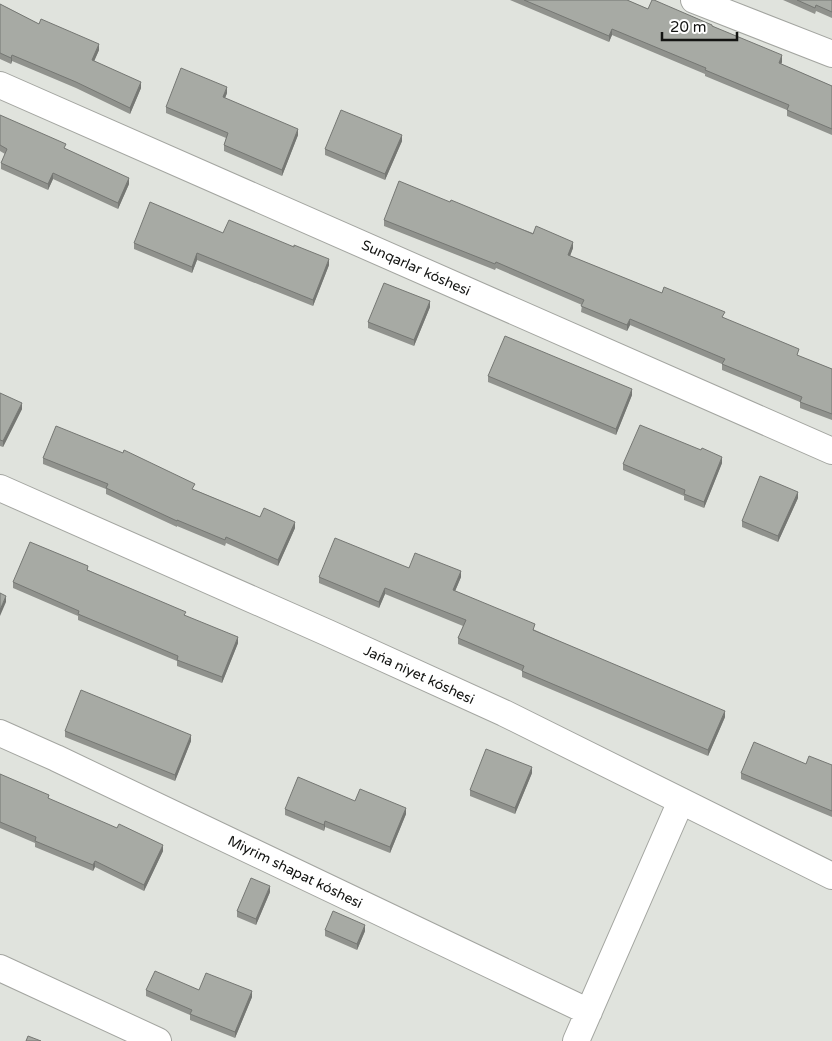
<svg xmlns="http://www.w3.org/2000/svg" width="832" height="1041" font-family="'Varela Round',sans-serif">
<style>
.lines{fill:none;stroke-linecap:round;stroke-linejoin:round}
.minor-casing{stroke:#a3a5a0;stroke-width:28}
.minor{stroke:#fff;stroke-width:26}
.wall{fill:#90928d}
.shaded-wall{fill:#757773}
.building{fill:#a7aaa4;stroke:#757773}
.labels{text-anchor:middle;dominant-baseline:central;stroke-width:5;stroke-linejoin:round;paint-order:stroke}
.street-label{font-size:14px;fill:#131412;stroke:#fff}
</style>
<rect width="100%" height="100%" fill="#e0e3dd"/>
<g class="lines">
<g class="minor-casing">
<path id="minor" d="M 694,0 L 832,54
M 0,85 L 832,451
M 0,488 L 328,633 L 504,713 L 832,876
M 0,733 L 56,758 L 589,1012
M 0,968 L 158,1041
M 576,1041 L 681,801"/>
</g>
<use href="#minor" class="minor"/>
</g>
<path class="wall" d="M 510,0 L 627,0 L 648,9 L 712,26 L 782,62 L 781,64 L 832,86 L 832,135 L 787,116 L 787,110 L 705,76 L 705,74 L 612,35 L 609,42 Z
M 783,0 L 832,0 L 832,18 L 816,11 L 815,14 Z
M 0,4 L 39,24 L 99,50 L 94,61 L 141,88 L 130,114 L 76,88 L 12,61 L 11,64 L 0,59 Z
M 227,93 L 225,98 L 298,135 L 282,176 L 224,151 L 224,145 L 226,138 L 166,113 L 166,107 Z
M 0,115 L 66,149 L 129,184 L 118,209 L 53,179 L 48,190 L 1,169 L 1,163 L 5,154 L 0,151 Z
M 402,141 L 385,180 L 325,155 L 325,149 Z
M 450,202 L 573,248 L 570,256 L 724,318 L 799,356 L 832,369 L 832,420 L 800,408 L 800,402 L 722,370 L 722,364 L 630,325 L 627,331 L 581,312 L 582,305 L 496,268 L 495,270 L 384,226 L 384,220 Z
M 223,233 L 329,265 L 313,306 L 197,260 L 192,273 L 134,249 L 134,243 Z
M 430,307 L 414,346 L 368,328 L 368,322 Z
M 488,376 L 632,395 L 616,435 L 488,382 Z
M 0,393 L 22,409 L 3,447 L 0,446 Z
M 701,450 L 722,463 L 704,508 L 684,500 L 684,496 L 623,470 L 623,464 Z
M 43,458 L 195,490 L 260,517 L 295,528 L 278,566 L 226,543 L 225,546 L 177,526 L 177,527 L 106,494 L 106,489 L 43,464 Z
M 798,498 L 778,542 L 742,527 L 742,521 Z
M 409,568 L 461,577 L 455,591 L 535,630 L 725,717 L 708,756 L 522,677 L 522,671 L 458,644 L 458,638 L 463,626 L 385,594 L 379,608 L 319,583 L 319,577 Z
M 88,570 L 186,616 L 238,643 L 222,683 L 177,666 L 177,661 L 78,620 L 78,616 L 13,588 L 13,582 Z
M 65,731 L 191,741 L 175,781 L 65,737 Z
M 806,764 L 832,765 L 832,817 L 741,779 L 741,773 Z
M 532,773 L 515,814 L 470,796 L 470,790 Z
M 0,774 L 49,799 L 163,851 L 144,891 L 95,867 L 93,871 L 35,847 L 35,843 L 0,828 Z
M 355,801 L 406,814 L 390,853 L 325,827 L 324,831 L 285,815 L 285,809 Z
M 270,892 L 256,925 L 237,917 L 237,911 Z
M 325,930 L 365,931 L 357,950 L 325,936 Z
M 146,990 L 199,990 L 252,997 L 235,1038 L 190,1020 L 190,1015 L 146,996 Z"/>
<path class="shaded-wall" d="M 612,29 L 612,35 L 609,42 L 609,36 Z
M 99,44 L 99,50 L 92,66 L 92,60 Z
M 12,55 L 12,61 L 11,64 L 11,58 Z
M 782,55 L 782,62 L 779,69 L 779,63 Z
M 141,82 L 141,88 L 130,114 L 130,108 Z
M 227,87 L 227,93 L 223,103 L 223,97 Z
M 298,129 L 298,135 L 282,176 L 282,170 Z
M 402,135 L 402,141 L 385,180 L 385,174 Z
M 53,173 L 53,179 L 48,190 L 48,184 Z
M 129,178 L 129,184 L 118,209 L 118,203 Z
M 573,242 L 573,248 L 568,261 L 568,255 Z
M 197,253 L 197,260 L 192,273 L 192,267 Z
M 329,259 L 329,265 L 313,306 L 313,300 Z
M 430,301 L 430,307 L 414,346 L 414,340 Z
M 630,319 L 630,325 L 627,331 L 627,325 Z
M 632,389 L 632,395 L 616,435 L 616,429 Z
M 22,403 L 22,409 L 3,447 L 3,441 Z
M 722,457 L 722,463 L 704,508 L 704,502 Z
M 798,492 L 798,498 L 778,542 L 778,536 Z
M 295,522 L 295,528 L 278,566 L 278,560 Z
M 461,571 L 461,577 L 453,596 L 453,590 Z
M 385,588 L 385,594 L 379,608 L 379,602 Z
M 6,596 L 6,602 L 0,616 L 0,610 Z
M 238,637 L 238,643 L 222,683 L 222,677 Z
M 725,711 L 725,717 L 708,756 L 708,750 Z
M 191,735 L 191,741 L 175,781 L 175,775 Z
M 532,767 L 532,773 L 515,814 L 515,808 Z
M 406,808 L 406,814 L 390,853 L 390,847 Z
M 325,821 L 325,827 L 324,831 L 324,825 Z
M 163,845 L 163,851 L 144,891 L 144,885 Z
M 95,861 L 95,867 L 93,871 L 93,865 Z
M 270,886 L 270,892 L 256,925 L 256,919 Z
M 365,925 L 365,931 L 357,950 L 357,944 Z
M 252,991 L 252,997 L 235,1038 L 235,1032 Z"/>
<path class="building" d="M 524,0 L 627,0 L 648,9 L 652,0 L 654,0 L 712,25 L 712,26 L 782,55 L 779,63 L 832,86 L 832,129 L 787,110 L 789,105 L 705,70 L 706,68 L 612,29 L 609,36 Z
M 797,0 L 832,0 L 832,12 L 816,5 L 815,8 Z
M 0,4 L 39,24 L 41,19 L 99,44 L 92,60 L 141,82 L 130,108 L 76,82 L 12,55 L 11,58 L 0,53 Z
M 181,68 L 227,87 L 223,97 L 298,129 L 282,170 L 224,145 L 228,133 L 166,107 Z
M 341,110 L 402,135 L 385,174 L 325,149 Z
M 0,115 L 66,144 L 64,148 L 129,178 L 118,203 L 53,173 L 48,184 L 1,163 L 7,149 L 0,145 Z
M 399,181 L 450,202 L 451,200 L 533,234 L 536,226 L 573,242 L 568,255 L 662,293 L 664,287 L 725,312 L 722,317 L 799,349 L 797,355 L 832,369 L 832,414 L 800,402 L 802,397 L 722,364 L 725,359 L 630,319 L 627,325 L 581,306 L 584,300 L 496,262 L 495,264 L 384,220 Z
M 150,202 L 223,233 L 229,220 L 294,247 L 294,245 L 329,259 L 313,300 L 197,253 L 192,267 L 134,243 Z
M 384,283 L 430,301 L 414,340 L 368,322 Z
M 505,336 L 632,389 L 616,429 L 488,376 Z
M 0,393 L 22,403 L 3,441 L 0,440 Z
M 640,425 L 701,450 L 702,448 L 722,457 L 704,502 L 684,494 L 685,490 L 623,464 Z
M 56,426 L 123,453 L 124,450 L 195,484 L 192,489 L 260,517 L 264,508 L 295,522 L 278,560 L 226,537 L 225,540 L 177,520 L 177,521 L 106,488 L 108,484 L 43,458 Z
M 760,476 L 798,492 L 778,536 L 742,521 Z
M 335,538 L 409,568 L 415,553 L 461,571 L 453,590 L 535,624 L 533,630 L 725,711 L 708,750 L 522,671 L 524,666 L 458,638 L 466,620 L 385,588 L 379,602 L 319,577 Z
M 30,542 L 88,566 L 87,570 L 186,612 L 184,615 L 238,637 L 222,677 L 177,660 L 178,656 L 78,614 L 79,611 L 13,582 Z
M 0,593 L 6,596 L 0,610 Z
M 81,690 L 191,735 L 175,775 L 65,731 Z
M 754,742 L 806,764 L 809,756 L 832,765 L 832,811 L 741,773 Z
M 486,749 L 532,767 L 515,808 L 470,790 Z
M 0,774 L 49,795 L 48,798 L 117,828 L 119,824 L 163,845 L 144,885 L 95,861 L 93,865 L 35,841 L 36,837 L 0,822 Z
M 298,777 L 355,801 L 360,789 L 406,808 L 390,847 L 325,821 L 324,825 L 285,809 Z
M 251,878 L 270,886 L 256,919 L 237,911 Z
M 333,911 L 365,925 L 357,944 L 325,930 Z
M 155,971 L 199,990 L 206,973 L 252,991 L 235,1032 L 190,1014 L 192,1010 L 146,990 Z
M 28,1036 L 41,1041 L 26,1041 Z"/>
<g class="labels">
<g class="street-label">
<text transform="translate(416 268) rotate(24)">Sunqarlar kóshesi</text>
<text transform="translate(419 675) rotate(25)">Jańa niyet kóshesi</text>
<text transform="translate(295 872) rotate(26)">Miyrim shapat kóshesi</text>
</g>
</g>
<path d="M662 32v8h75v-8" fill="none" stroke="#131412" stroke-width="2.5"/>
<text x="670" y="32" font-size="15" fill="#131412" stroke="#ffffff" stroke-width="4" paint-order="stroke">20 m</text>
</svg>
